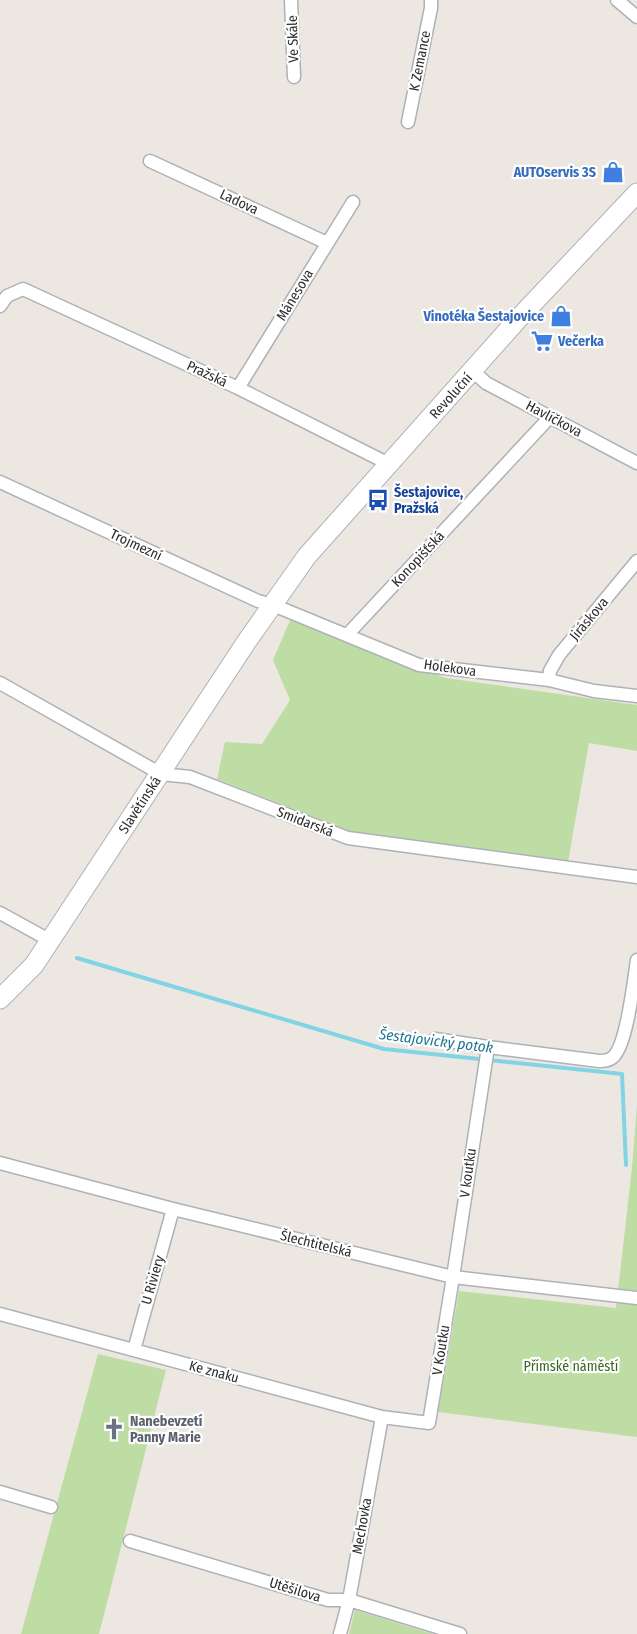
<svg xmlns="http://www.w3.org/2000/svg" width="637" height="1634" font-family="'Fira Sans Condensed',sans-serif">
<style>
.green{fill:#bedda4}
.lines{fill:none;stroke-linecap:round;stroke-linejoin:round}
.stream{stroke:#80d4e3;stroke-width:4}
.street-casing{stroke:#aeb1b8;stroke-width:15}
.secondary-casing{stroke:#aeb1b8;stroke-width:21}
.street{stroke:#fff;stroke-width:12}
.secondary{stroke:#fff;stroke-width:19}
.labels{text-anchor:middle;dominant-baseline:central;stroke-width:4.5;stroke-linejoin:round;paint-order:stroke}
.street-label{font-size:14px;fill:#2d2d2d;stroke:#fff}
.shop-label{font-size:14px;font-weight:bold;fill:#366cbe;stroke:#fff;text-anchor:end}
.transit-label{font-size:14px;font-weight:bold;fill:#164399;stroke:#fff;text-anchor:start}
.park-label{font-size:14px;fill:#386523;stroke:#fff}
.worship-label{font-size:14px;font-weight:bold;fill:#5b616d;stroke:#fff;text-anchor:start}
.water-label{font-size:15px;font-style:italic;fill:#1c7693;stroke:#fff}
</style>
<rect width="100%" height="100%" fill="#ede7e2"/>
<path class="green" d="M 291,618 L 446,678 L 637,705 L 637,751 L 589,743 L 568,862 L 358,834 L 217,779 L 225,742 L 262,744 L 290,700 L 273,660 Z
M 637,1105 L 637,1437 L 438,1412 L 459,1291 L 616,1308 L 632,1168 Z
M 98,1354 L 166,1370 L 99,1634 L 21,1634 Z
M 355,1610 L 433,1634 L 349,1634 Z"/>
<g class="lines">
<path class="stream" d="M 77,958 L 384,1049 L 622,1074 L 626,1165"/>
<g class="street-casing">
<path id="street" d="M 291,0 L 294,77
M 617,0 L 637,17
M 408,122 L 431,8 L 431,0
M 150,161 L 327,243
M 0,306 L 7,296 L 23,289 L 238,388 L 389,464
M 473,371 L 486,383 L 637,463
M 238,388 L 353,202
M 0,482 L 258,601 L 273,605 L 419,665 L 549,680 L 594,691 L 637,696
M 347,635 L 550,417
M 549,680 L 550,671 L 559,655 L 637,561
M 0,683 L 161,774 L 190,777 L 348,838 L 637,877
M 0,913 L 51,941
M 435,1039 L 488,1047
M 0,1163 L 173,1209 L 453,1277 L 637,1298
M 0,1314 L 382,1417 L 429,1423 L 453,1277 L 488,1047 L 599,1061 C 604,1061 609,1061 613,1057 C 627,1045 634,980 637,960
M 134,1350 L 173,1209
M 0,1492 L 51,1507
M 130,1541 L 328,1600 L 349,1600 L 460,1634
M 340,1634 L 349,1600 L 382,1417"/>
</g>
<g class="secondary-casing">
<path id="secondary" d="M 0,999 L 34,965 L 247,641 L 307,556 L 518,319 L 637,193"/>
</g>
<use href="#street" class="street"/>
<use href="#secondary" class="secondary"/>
</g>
<defs>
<g id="shop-bare" transform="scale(1.725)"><path d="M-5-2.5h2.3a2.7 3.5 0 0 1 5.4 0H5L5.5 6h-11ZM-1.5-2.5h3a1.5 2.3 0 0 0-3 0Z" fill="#3f7fe0" stroke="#fff" stroke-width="2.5" paint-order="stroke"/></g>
<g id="supermarket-bare" transform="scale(1.725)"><path d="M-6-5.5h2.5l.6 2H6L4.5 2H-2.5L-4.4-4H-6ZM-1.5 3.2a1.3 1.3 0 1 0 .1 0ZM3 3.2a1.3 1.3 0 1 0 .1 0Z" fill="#3f7fe0" stroke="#fff" stroke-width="2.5" paint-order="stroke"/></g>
<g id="bus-bare" transform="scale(1.725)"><path d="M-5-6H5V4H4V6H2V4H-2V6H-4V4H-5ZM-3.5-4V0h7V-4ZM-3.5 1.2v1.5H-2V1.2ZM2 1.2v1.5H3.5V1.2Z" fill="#1a4fb4" stroke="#fff" stroke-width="2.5" paint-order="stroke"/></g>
<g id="church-bare" transform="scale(1.725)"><path d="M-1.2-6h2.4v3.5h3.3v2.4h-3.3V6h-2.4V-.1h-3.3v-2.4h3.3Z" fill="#6b7280" stroke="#fff" stroke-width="2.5" paint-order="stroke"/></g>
</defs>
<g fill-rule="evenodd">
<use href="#shop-bare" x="613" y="172"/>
<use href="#shop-bare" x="561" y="316"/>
<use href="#supermarket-bare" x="542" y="341"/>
<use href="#bus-bare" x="378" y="500"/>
<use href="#church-bare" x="114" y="1429"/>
</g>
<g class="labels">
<g class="street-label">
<text transform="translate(293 39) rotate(-92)">Ve Skále</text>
<text transform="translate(420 61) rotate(-79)">K Zemance</text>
<text transform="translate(239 202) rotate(25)">Ladova</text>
<text transform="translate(295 295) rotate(-59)">Mánesova</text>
<text transform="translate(207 374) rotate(25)">Pražská</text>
<text transform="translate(451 396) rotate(-48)">Revoluční</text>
<text transform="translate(554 419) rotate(28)">Havlíčkova</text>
<text transform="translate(136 545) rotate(25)">Trojmezní</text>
<text transform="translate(418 559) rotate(-47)">Konopišťská</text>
<text transform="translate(589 619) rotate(-50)">Jiráskova</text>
<text transform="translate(450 668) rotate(8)">Holekova</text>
<text transform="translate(140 805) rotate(-57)">Slavětínská</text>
<text transform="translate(305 822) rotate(21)">Smidarská</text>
<text transform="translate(468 1173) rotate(-82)">V koutku</text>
<text transform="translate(316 1244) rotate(14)">Šlechtitelská</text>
<text transform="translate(153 1280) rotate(-74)">U Riviery</text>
<text transform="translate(441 1350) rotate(-81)">V Koutku</text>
<text transform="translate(214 1372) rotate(15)">Ke znaku</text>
<text transform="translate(362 1526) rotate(-80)">Mechovka</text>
<text transform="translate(295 1590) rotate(17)">Utěšilova</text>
</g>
<g class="shop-label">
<text x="596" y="172">AUTOservis 3S</text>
<text x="544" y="316">Vinotéka Šestajovice</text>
<text x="558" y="341" text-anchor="start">Večerka</text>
</g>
<g class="transit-label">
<text x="394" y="492">Šestajovice,<tspan x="394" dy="16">Pražská</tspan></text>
</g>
<g class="park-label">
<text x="571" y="1366">Přímské náměstí</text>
</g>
<g class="worship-label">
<text x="130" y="1421">Nanebevzetí<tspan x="130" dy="16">Panny Marie</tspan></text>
</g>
<g class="water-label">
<text transform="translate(436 1041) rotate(7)">Šestajovický potok</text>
</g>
</g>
</svg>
